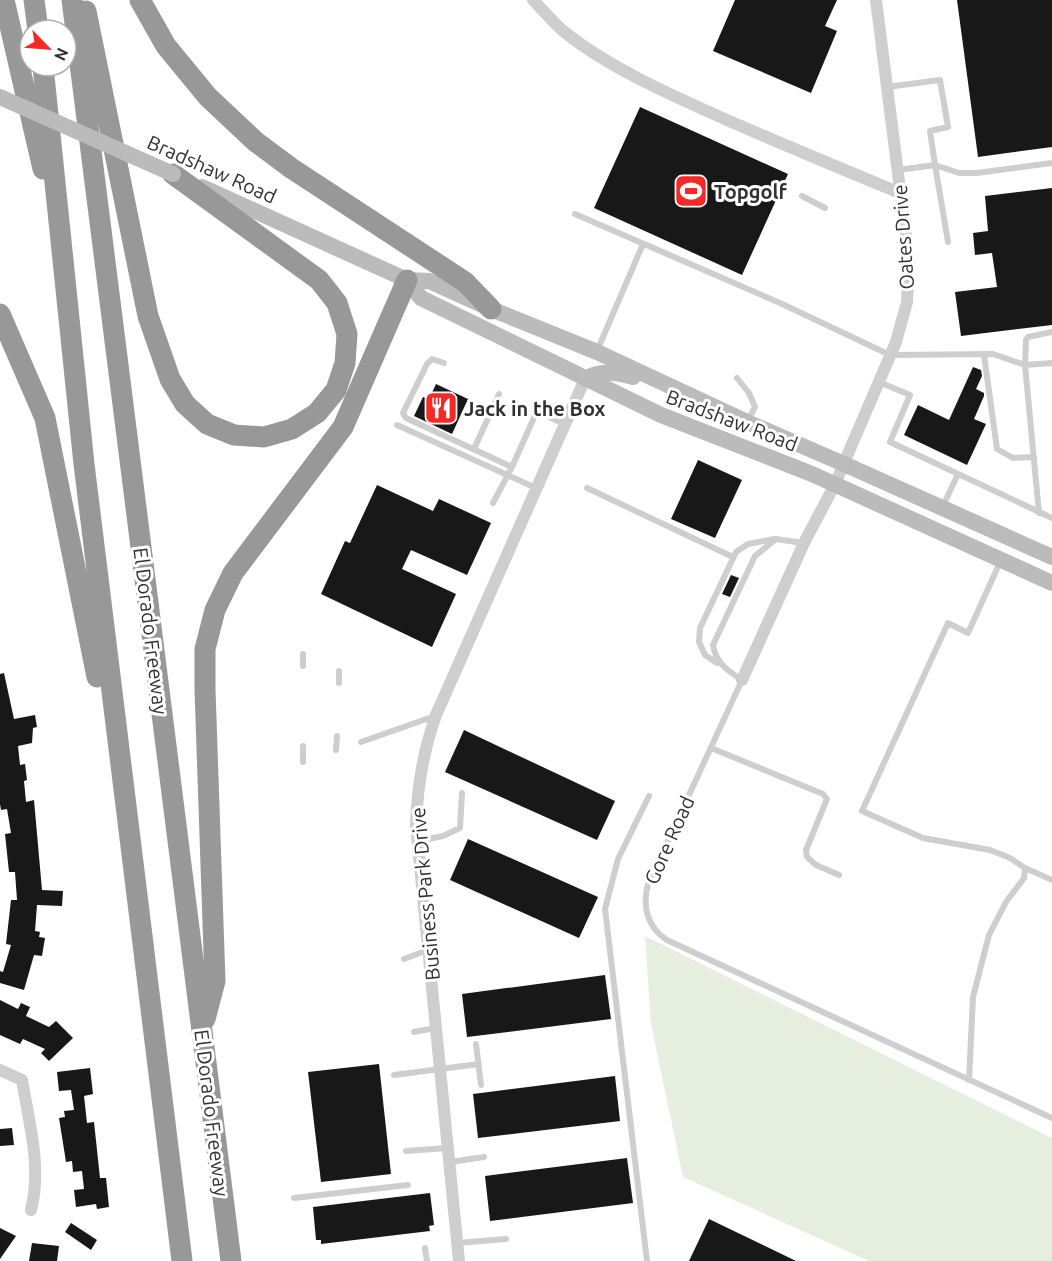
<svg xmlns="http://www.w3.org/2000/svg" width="1052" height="1261" font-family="Ubuntu,sans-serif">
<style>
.green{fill:#e6efdf}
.building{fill:#181818}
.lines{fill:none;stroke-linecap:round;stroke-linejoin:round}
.lane{stroke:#cecece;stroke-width:6}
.street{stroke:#cecece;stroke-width:12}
.secondary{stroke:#bbb;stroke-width:16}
.highway{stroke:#989898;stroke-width:21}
.secondary-bridge{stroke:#bbb;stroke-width:16}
.labels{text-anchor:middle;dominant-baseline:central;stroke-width:6;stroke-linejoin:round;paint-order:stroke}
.street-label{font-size:20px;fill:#313131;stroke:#fff}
.poi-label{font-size:20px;font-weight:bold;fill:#313131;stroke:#fff;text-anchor:start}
</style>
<rect width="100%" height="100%" fill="#fff"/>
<path class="green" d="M 645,936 L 1052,1138 L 1052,1261 L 869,1261 L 683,1177 L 651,1024 Z"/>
<path class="building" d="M 735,0 L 837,0 L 825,26 L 837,31 L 811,93 L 713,51 Z
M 957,0 L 1052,0 L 1052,147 L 978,157 Z
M 640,107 L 788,174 L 742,275 L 594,208 Z
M 1052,188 L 1052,325 L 961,336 L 955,292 L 997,287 L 992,253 L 975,255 L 973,233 L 988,231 L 985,196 Z
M 973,367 L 981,370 L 982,376 L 976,389 L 984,393 L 984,396 L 974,419 L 986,424 L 967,465 L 904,435 L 918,405 L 949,420 Z
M 436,384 L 468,399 L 452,434 L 414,416 L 423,397 L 429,399 Z
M 698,460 L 742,480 L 715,538 L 671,519 Z
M 377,485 L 433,511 L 439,499 L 491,523 L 467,575 L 411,550 L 402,569 L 456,594 L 432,647 L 321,594 L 345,541 L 350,543 Z
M 731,575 L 739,578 L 730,597 L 722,594 Z
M 4,673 L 14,719 L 35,715 L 37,727 L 33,728 L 32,743 L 18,746 L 20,765 L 25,764 L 27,780 L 24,781 L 26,802 L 34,800 L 42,890 L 63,891 L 62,906 L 37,905 L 35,931 L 40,932 L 39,937 L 45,938 L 42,956 L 34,955 L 24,990 L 0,983 L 0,971 L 3,972 L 11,945 L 6,944 L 11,900 L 17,900 L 15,872 L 9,872 L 5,834 L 11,833 L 7,809 L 1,810 L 0,804 L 0,674 Z
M 464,730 L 615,801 L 597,840 L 445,772 Z
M 468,839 L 598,897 L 579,938 L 450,880 Z
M 605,975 L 611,1019 L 467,1037 L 462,994 Z
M 0,1000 L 18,1009 L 21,1003 L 30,1007 L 26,1016 L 49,1027 L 56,1021 L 73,1038 L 49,1061 L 41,1053 L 45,1049 L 23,1039 L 20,1044 L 0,1035 Z
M 379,1064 L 391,1174 L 321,1182 L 308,1072 Z
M 90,1068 L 93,1094 L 84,1096 L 87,1123 L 94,1122 L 100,1178 L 106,1178 L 109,1207 L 97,1209 L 96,1204 L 76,1207 L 74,1190 L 84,1189 L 82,1171 L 73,1172 L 72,1161 L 66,1162 L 59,1118 L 65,1117 L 64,1111 L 74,1110 L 71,1090 L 59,1091 L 57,1072 Z
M 615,1076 L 620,1121 L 478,1138 L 473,1094 Z
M 12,1128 L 14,1145 L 0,1146 L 0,1129 Z
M 627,1158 L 633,1203 L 490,1221 L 485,1176 Z
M 430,1193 L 434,1225 L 429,1226 L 430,1231 L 321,1244 L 321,1240 L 316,1240 L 313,1207 Z
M 709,1219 L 796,1261 L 689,1261 Z
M 71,1223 L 97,1240 L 91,1250 L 65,1232 Z
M 0,1228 L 16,1236 L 0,1259 Z
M 32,1243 L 59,1246 L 57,1261 L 29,1261 Z"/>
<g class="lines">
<path class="lane" d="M 887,87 L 940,80 L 948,127 L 930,131 L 935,165 L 898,170
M 802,196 L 825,208
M 575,214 L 780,303 L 890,355 L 993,354 L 1025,365 L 1026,340 L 1028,337 L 1052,332
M 948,242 L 935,165 L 959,173 L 977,173 L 1052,163
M 597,351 L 643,244
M 984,355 L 997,449 L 1013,458 L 1034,457
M 444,363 L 432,359 L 427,364 L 403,413 L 406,418 L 512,467
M 737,378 L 749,393 L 755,407 L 747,422
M 879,382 L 910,395 L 890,442 L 1052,518
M 397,425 L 536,488
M 474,449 L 499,394
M 587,488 L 733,557
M 493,503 L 512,467 L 537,411 L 564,424
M 943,506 L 958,474
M 1039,513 L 1025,365 L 1052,363
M 803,543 L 776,539 L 755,556 L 713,645 C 716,663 727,670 742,680 L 648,884 C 642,906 647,927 667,940 L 1052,1118
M 303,654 L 303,666
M 717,663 L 705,655 L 699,642 L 700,628 L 736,552 L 748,544 L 775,539
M 339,683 L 339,671
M 361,742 L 435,716
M 711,748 L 823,794 L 827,799 L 806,850 L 807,857 L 816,865 L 839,875
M 336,750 L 337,736
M 303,762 L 303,746
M 418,841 L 443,836 L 460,828 L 462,793
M 1025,868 L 1052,880
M 404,959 L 428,950
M 414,1032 L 435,1028
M 476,1044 L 481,1085
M 394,1075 L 479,1064
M 969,1080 L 973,997 L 989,935 L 1006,902 L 1024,878 L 1025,868 L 1010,858 L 990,850 L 923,838 L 862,811 L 948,623 L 968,633 L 1001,560
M 406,1151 L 447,1148
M 450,1162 L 484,1157
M 294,1198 L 408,1185
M 457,1243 L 506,1239
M 425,1248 L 427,1261
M 647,1261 L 605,909 L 618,859 L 649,796"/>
<path class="street" d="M 533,0 C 543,10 552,21 562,30 C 607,67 673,96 727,120 C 784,145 842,169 900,193
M 742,680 L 804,543 L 835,484 L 896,342 L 907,302 L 909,260 L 876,0
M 0,1070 L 22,1080 C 29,1122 42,1168 31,1210
M 459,1261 L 416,826 C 417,787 423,752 436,715 L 585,379"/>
<path class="secondary" d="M 202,187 L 407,280 L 429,281 L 491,309 L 597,352 L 747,422 L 844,464 L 1052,557
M 407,280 L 421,298 L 661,415 L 812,474 L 1052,583
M 585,379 C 600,370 616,372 633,377"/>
<path class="highway" d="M 4,0 L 43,169
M 34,0 L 38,30
M 72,0 L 231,1261
M 140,0 L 166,46 L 208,97 L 256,142 L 291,168 L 465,282 L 491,309
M 86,11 L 148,316 L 170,379 L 185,404 L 207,424 L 234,435 L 264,437 L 292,429 L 317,413 L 336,390 L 345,363 L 347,334 L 337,303 L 319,280 L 173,174
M 43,66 L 84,464 L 182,1261
M 0,314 L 45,418 L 97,677
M 205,1019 L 215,981 L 205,690 L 205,649 L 215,610 L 233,573 L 343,427 L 407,280"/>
<path class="secondary-bridge" d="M 0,97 L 173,174"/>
</g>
<defs>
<g id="stadium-square" transform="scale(1.725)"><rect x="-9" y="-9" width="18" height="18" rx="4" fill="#f52a27" stroke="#fff"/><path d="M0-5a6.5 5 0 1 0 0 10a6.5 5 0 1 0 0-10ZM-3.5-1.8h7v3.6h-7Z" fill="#fff"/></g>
<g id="restaurant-square" transform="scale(1.725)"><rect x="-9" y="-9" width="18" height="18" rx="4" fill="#f52a27" stroke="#fff"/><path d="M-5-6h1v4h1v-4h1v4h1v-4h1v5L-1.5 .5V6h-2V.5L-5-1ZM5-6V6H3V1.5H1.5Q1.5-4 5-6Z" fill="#fff"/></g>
</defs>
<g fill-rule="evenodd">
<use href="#stadium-square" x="691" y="191"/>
<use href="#restaurant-square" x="441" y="408"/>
</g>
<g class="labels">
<g class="street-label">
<text transform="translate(212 169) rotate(24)">Bradshaw Road</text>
<text transform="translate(903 237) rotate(-94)">Oates Drive</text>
<text transform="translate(732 420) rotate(21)">Bradshaw Road</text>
<text transform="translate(151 631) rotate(83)">El Dorado Freeway</text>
<text transform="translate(669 840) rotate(-66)">Gore Road</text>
<text transform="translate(425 894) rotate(-95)">Business Park Drive</text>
<text transform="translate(212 1113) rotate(83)">El Dorado Freeway</text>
</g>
<g class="poi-label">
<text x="714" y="191">Topgolf</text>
<text x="464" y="408">Jack in the Box</text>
</g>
</g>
<g transform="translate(48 48) rotate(115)"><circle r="28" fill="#ffffff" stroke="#adadad" stroke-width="1.5"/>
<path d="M0-4.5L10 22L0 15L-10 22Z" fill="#f52a27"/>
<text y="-9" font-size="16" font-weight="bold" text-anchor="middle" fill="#313131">N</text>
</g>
</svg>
